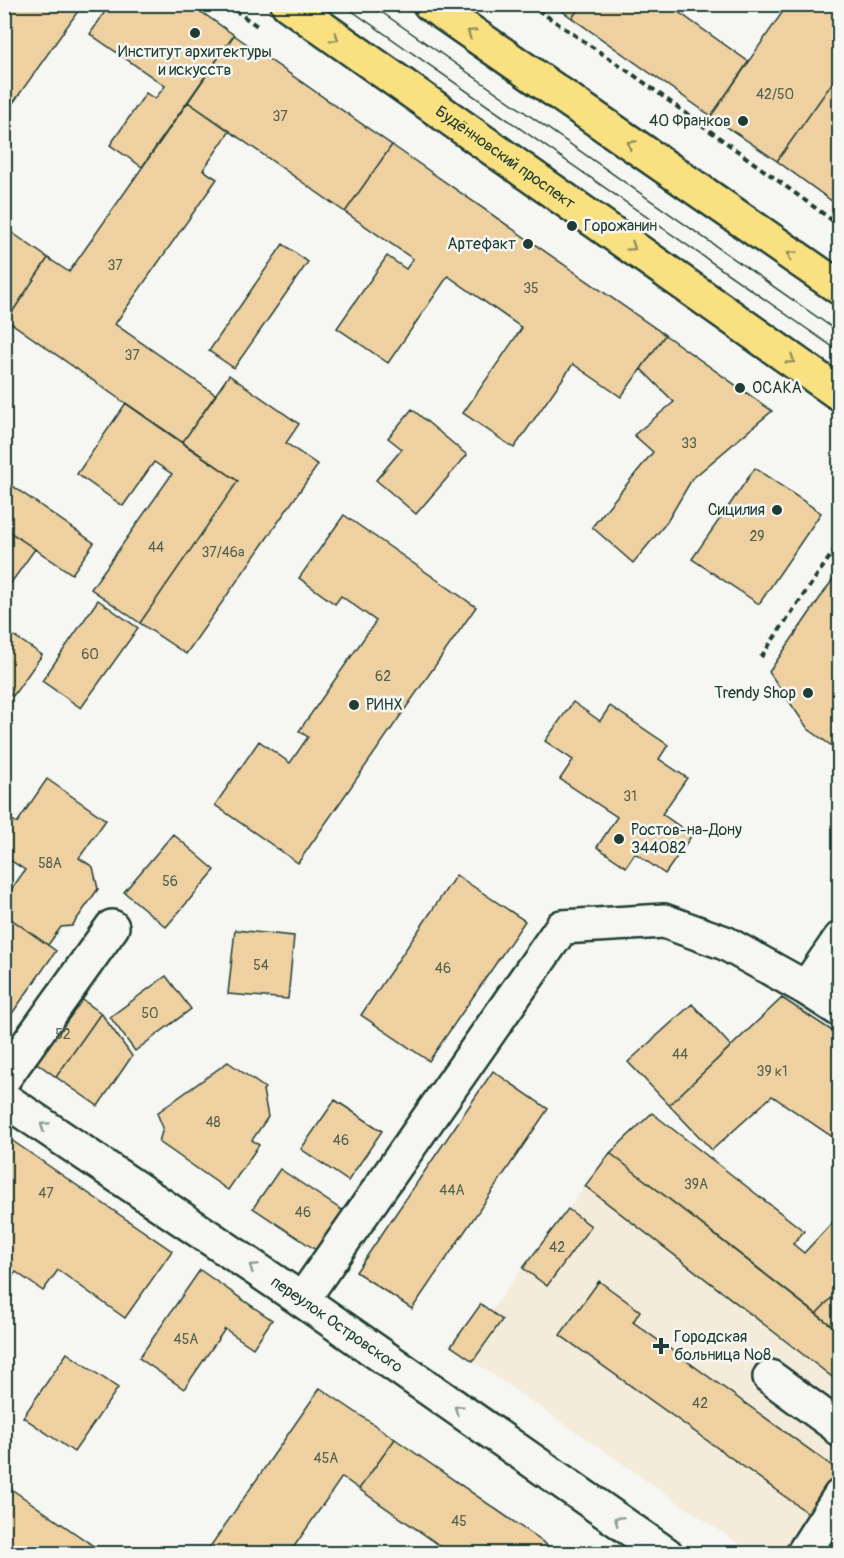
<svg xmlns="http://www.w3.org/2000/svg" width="844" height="1558" font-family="Pangolin,sans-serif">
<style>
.built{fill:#f4ebda}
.building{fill:#eed0a1;stroke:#1f3d34;stroke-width:1.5}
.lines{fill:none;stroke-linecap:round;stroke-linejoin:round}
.minor-casing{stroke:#1f3d34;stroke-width:38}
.major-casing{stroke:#1f3d34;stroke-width:38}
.path{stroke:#1f3d34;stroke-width:4;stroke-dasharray:6 4.5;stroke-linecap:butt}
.minor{stroke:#f6f6f2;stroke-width:33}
.major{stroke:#f9e181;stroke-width:33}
.tram{stroke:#1f3d34;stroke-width:1.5}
.oneway{stroke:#8c8f5a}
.oneway2{stroke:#8a9a93}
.poi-dot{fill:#1f3d34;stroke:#f6f6f2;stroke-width:2}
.labels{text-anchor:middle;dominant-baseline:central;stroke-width:5;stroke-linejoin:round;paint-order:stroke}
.number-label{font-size:14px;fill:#53624f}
.poi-label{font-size:16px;fill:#1f3d34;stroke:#f6f6f2;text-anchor:start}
.street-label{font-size:16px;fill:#1f3d34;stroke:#f6f6f2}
</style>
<rect width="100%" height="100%" fill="#f6f6f2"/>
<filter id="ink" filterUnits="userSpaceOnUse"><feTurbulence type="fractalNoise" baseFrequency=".0167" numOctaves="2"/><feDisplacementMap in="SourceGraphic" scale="12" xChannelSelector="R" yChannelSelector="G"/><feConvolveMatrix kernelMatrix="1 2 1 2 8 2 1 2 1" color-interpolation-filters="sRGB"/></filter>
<g filter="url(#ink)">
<path class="built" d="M 610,1153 L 839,1332 L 839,1541 L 831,1553 L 752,1553 L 473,1361 L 502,1320 L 491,1311 L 523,1268 L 547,1286 L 591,1227 L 568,1209 Z"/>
<path class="building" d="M 4,4 L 83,4 L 4,116 Z
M 110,4 L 190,4 L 234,35 L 142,167 L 110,145 L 146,93 L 155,99 L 165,86 L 90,34 Z
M 552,4 L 582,4 L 572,18 Z
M 582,4 L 667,4 L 749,62 L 711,116 L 572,18 Z
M 788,4 L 840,4 L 840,72 L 777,161 L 711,116 Z
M 234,35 L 392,145 L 345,212 L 188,102 Z
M 840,72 L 840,207 L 777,161 Z
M 188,102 L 230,131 L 203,170 L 217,179 L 115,324 L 216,395 L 182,443 L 7,320 L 48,258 L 69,272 Z
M 392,145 L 665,335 L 621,397 L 573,364 L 514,448 L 463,413 L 522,328 L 448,276 L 388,363 L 337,328 L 387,256 L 406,269 L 413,259 L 345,212 Z
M 4,227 L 48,258 L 7,320 L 4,318 Z
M 283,244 L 308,262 L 234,368 L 209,351 Z
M 665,335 L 772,411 L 692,479 L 667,522 L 633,563 L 592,527 L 653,452 L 634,435 L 674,402 L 641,369 Z
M 229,375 L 299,424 L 286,443 L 318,465 L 186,654 L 140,623 L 238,481 L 182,443 Z
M 126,403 L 238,481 L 140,623 L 91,589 L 172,474 L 154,462 L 123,506 L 77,474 Z
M 412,409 L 467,455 L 416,514 L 376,480 L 402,449 L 388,438 Z
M 755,468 L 821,513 L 759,604 L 692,559 Z
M 4,480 L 94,543 L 72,574 L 4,528 Z
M 344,515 L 476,607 L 298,863 L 215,805 L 259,741 L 290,763 L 308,737 L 299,731 L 376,621 L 341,596 L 335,604 L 299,578 Z
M 4,528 L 35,549 L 4,593 Z
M 840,569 L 840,735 L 832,746 L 808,729 L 769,672 Z
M 98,600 L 138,628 L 81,708 L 42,681 Z
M 4,629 L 42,655 L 13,696 L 4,690 Z
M 573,702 L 600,721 L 610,706 L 668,745 L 659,759 L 687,778 L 662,814 L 692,835 L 665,874 L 635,853 L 626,867 L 597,847 L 617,817 L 560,779 L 573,760 L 545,741 Z
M 47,779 L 106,820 L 79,858 L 93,867 L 98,889 L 72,926 L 61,927 L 48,945 L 4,914 L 4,900 L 25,870 L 4,856 L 4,829 L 11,819 L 17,823 Z
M 173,834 L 215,870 L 166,927 L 124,892 Z
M 456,875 L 525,921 L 429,1061 L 361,1015 Z
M 4,914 L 56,951 L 4,1025 Z
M 235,930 L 294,936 L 288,999 L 228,994 Z
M 166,976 L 191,1009 L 135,1051 L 110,1017 Z
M 70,991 L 101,1013 L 56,1077 L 26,1055 Z
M 782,998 L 840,1036 L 840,1142 L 772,1096 L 712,1150 L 669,1105 Z
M 692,1004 L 731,1046 L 669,1105 L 628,1062 Z
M 101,1013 L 132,1056 L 98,1106 L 56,1077 Z
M 228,1062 L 265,1088 L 263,1090 L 268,1117 L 252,1140 L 259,1145 L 228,1190 L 159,1142 L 163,1128 L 157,1113 Z
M 493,1071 L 548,1109 L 412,1309 L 356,1272 Z
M 335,1100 L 382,1131 L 348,1181 L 301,1149 Z
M 652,1113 L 804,1231 L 793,1244 L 804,1253 L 840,1214 L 840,1289 L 816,1314 L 610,1153 Z
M 4,1135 L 172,1251 L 125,1318 L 58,1270 L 43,1291 L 16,1272 L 4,1286 Z
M 610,1153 L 840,1332 L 840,1383 L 585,1186 Z
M 280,1169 L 352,1217 L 325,1256 L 253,1208 Z
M 568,1209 L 591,1226 L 547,1286 L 523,1268 Z
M 200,1270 L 272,1320 L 253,1348 L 225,1329 L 184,1389 L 139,1358 Z
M 599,1281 L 640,1311 L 633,1322 L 839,1471 L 808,1513 L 560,1335 Z
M 840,1289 L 840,1332 L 816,1314 Z
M 481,1304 L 502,1320 L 473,1361 L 451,1346 Z
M 67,1353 L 118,1388 L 74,1452 L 23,1417 Z
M 320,1388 L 395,1439 L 359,1489 L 342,1477 L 289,1554 L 205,1554 Z
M 395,1439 L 560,1554 L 452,1554 L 359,1489 Z
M 4,1484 L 105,1554 L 4,1554 Z"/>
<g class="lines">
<g class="minor-casing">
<g id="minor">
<path d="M 806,988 L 840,939"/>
<path d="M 4,1078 L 112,927"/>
<path id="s1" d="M 4,1099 L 302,1300 L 666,1554"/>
<path d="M 302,1300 L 562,927 L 664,921 L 725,943 L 806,988 L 840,1010"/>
<path d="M 770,1377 L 837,1426 L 840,1430"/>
<path d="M 803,1554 L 840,1496"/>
</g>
</g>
<g class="major-casing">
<g id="major">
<path id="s2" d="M 288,4 L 840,394"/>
<path d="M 430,4 L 840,288"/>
</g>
</g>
<path class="path" d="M 226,4 L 260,28
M 529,4 L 635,76 L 840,226
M 761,657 L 840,542"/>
<use href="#minor" class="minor"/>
<use href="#major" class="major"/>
<path class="tram" d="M 342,4 L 840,352
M 370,4 L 840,333"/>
</g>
<defs><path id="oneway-chevron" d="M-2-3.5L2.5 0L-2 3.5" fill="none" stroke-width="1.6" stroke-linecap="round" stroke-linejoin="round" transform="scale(1.5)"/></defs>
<g class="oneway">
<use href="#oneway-chevron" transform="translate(471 33) rotate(-145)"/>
<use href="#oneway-chevron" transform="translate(335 38) rotate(35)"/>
<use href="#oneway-chevron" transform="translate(631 144) rotate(-145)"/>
<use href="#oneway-chevron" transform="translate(632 247) rotate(35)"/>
<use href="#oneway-chevron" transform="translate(791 255) rotate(-145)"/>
<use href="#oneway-chevron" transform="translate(791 360) rotate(35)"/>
</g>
<g class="oneway2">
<use href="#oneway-chevron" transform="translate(44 1126) rotate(-146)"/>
<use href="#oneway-chevron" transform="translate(253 1267) rotate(-146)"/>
<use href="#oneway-chevron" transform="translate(458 1409) rotate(-145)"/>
<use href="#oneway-chevron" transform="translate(618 1520) rotate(-145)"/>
</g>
</g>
<g class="poi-dot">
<circle cx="195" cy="33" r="6"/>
<circle cx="743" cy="121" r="6"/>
<circle cx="572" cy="226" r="6"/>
<circle cx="528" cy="244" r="6"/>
<circle cx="740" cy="388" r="6"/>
<circle cx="777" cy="510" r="6"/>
<circle cx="808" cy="693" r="6"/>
<circle cx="354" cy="705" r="6"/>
<circle cx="619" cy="839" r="6"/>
<path d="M658 1337h6v6h6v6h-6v6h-6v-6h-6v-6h6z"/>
</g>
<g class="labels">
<g class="number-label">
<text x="775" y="94">42/50</text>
<text x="280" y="116">37</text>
<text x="115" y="265">37</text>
<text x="531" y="288">35</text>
<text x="132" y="355">37</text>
<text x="689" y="443">33</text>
<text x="757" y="536">29</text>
<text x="156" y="547">44</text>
<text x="223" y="552">37/46а</text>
<text x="90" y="654">60</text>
<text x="383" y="676">62</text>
<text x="630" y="796">31</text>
<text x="50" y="863">58А</text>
<text x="170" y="881">56</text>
<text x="261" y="965">54</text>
<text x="443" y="968">46</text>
<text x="150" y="1013">50</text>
<text x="63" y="1034">52</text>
<text x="680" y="1054">44</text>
<text x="772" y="1071">39 к1</text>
<text x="213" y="1122">48</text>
<text x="341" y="1140">46</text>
<text x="696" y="1184">39А</text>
<text x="452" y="1190">44А</text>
<text x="46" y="1193">47</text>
<text x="303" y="1212">46</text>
<text x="557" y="1247">42</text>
<text x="186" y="1339">45А</text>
<text x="700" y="1403">42</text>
<text x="326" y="1458">45А</text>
<text x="459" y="1521">45</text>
</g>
<g class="poi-label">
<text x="195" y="52" text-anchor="middle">Институт архитектуры<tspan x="195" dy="18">и искусств</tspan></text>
<text x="731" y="121" text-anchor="end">40 Франков</text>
<text x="584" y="226">Горожанин</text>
<text x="516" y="244" text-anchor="end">Артефакт</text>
<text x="752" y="388">ОСАКА</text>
<text x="765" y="510" text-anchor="end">Сицилия</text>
<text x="796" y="693" text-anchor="end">Trendy Shop</text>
<text x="366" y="705">РИНХ</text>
<text x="631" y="830">Ростов-на-Дону<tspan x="631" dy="18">344082</tspan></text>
<text x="674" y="1337">Городская<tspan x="674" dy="18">больница №8</tspan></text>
</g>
<g class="street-label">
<text stroke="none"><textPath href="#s2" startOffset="266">Будённовский проспект</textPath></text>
<text stroke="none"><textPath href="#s1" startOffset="402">переулок Островского</textPath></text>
</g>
</g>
<rect width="844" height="1558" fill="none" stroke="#f6f6f2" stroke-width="24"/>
<rect x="12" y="12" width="820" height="1534" fill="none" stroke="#1f3d34" stroke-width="2" filter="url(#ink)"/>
</svg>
